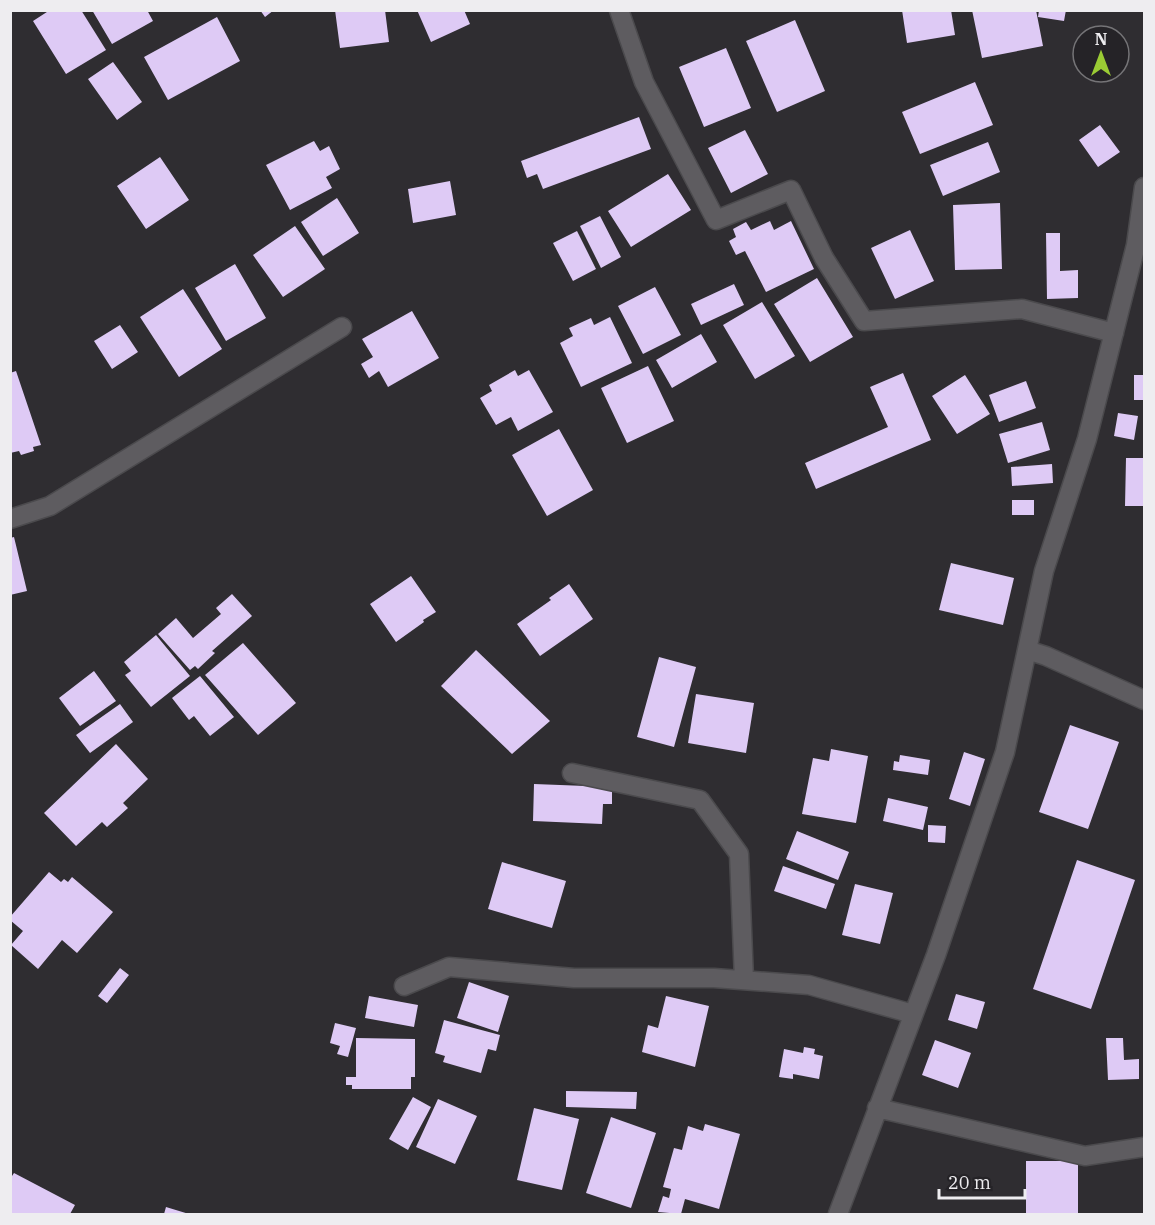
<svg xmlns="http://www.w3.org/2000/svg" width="1155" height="1225" font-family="'IBM Plex Serif',serif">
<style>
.building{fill:#decaf5}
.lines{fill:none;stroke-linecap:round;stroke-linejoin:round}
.street-casing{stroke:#4b4a4d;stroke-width:21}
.street{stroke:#5e5c60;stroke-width:18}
</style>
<rect width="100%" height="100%" fill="#2f2d31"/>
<path class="building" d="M 50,10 L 81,10 L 106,50 L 66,74 L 33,21 Z
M 92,10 L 147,10 L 153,21 L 112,44 Z
M 260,10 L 274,10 L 265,17 Z
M 335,10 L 385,10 L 389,42 L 340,48 Z
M 417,10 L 464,10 L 470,24 L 431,42 Z
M 902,10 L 951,10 L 955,35 L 907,43 Z
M 972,10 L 1036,10 L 1043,46 L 982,58 Z
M 1039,10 L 1066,10 L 1064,21 L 1038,17 Z
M 217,17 L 240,61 L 168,100 L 144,57 Z
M 795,20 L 825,91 L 777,112 L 746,41 Z
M 726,48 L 751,108 L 704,127 L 679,67 Z
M 113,62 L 142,102 L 117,120 L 88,79 Z
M 975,82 L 993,125 L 920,154 L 902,112 Z
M 639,117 L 651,149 L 543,189 L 537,174 L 527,178 L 521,161 Z
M 1100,125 L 1120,152 L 1098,167 L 1079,140 Z
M 745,130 L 768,174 L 731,193 L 708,148 Z
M 314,141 L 320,151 L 329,146 L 340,169 L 326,177 L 332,188 L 290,210 L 266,165 Z
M 988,142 L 1000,172 L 943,196 L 930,165 Z
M 160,157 L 189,200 L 146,229 L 117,186 Z
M 668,174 L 691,210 L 631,247 L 608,211 Z
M 450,181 L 456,215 L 413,223 L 408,189 Z
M 337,198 L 359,233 L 323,256 L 301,222 Z
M 1000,203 L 1002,269 L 955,270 L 953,205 Z
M 600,216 L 621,257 L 601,268 L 580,226 Z
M 770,221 L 774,230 L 791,221 L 814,269 L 766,292 L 745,251 L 736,255 L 729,241 L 736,237 L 733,229 L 746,222 L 751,230 Z
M 295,226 L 325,269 L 283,297 L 253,255 Z
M 910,230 L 934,281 L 895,299 L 871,248 Z
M 577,231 L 596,269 L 573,281 L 553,243 Z
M 1046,233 L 1060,233 L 1060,271 L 1078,270 L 1078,298 L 1047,299 Z
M 235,264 L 266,318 L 226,341 L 195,288 Z
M 817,278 L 853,337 L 810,362 L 774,304 Z
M 734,284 L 744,305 L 701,325 L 691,304 Z
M 655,287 L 681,335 L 643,354 L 618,306 Z
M 183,289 L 222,349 L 179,377 L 140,317 Z
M 762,302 L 795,356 L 755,379 L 723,325 Z
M 412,311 L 439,358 L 388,387 L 379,371 L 369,378 L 361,364 L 373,357 L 362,339 Z
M 610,317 L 632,363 L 581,387 L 560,343 L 573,336 L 569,328 L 591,318 L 594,325 Z
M 120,325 L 138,352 L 112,369 L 94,341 Z
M 701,334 L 717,362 L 672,388 L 656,360 Z
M 648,366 L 674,421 L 627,443 L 601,388 Z
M 515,370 L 518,376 L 529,370 L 553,412 L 518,431 L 511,417 L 496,425 L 480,398 L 492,391 L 489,385 Z
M 16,371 L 41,445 L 33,447 L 34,451 L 21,455 L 19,451 L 10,453 L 10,373 Z
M 903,373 L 931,440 L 816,489 L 805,463 L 888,427 L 870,387 Z
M 965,375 L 990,414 L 957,434 L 932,396 Z
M 1134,375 L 1144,375 L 1144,400 L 1134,400 Z
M 1026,381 L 1036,408 L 999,422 L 989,395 Z
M 1118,413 L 1138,416 L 1134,440 L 1114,436 Z
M 1042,422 L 1050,450 L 1008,463 L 999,434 Z
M 559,429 L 593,490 L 547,516 L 512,455 Z
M 1126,458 L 1144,458 L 1144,506 L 1125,506 Z
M 1052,464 L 1053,483 L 1012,486 L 1011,467 Z
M 1012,500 L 1034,500 L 1034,515 L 1012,515 Z
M 14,537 L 27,591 L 10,595 L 10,538 Z
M 951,563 L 1014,578 L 1003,625 L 939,610 Z
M 411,576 L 436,612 L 423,620 L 424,622 L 396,642 L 370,604 Z
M 569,584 L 593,619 L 540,656 L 517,624 L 551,600 L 549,598 Z
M 232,594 L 252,616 L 212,651 L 215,653 L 198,669 L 195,666 L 190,670 L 158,634 L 176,618 L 193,638 L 221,614 L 216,608 Z
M 156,635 L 190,676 L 151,707 L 125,675 L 131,671 L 124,662 Z
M 243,643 L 296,703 L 258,735 L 205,675 Z
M 476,650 L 550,721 L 512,754 L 441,686 Z
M 659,657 L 696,667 L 674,747 L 637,737 Z
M 94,671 L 116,701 L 80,726 L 59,698 Z
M 200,676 L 234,717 L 210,736 L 194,716 L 189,720 L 172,698 Z
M 696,694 L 754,703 L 746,753 L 688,743 Z
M 120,704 L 133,722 L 90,753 L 76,735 Z
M 1070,725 L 1119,742 L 1088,829 L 1039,812 Z
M 116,744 L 148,779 L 123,803 L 128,808 L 107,827 L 102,822 L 76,846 L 44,813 Z
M 831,749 L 868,756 L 856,823 L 802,814 L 813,758 L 829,761 Z
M 964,752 L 985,759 L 970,806 L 949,799 Z
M 900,755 L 930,760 L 928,775 L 893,770 L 894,761 L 899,762 Z
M 534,784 L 612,787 L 612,804 L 603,804 L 602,824 L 533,821 Z
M 888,798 L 928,807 L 923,830 L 883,821 Z
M 928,825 L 946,826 L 945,843 L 928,842 Z
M 797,831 L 849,852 L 838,880 L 786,859 Z
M 1077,860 L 1135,880 L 1091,1009 L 1033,989 Z
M 502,862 L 566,881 L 552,928 L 488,909 Z
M 783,866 L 835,884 L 826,909 L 774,891 Z
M 49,872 L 61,882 L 64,879 L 68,882 L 72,877 L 113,912 L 77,953 L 62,940 L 38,969 L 11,945 L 23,931 L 10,920 L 10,917 Z
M 855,884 L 893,893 L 880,944 L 842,935 Z
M 120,968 L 129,975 L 107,1003 L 98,996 Z
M 469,982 L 509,996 L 498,1032 L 457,1018 Z
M 956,994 L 985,1002 L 977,1029 L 948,1020 Z
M 369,996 L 418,1005 L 414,1027 L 365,1018 Z
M 666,996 L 709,1006 L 695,1067 L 642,1052 L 648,1025 L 658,1028 Z
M 444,1020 L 500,1035 L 496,1051 L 488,1049 L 481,1073 L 443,1062 L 445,1056 L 435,1053 Z
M 335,1023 L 356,1028 L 348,1057 L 337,1054 L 340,1046 L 330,1043 Z
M 356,1038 L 415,1039 L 415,1077 L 411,1077 L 411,1089 L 352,1089 L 352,1085 L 346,1085 L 346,1077 L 356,1077 Z
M 1106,1038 L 1123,1038 L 1124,1060 L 1139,1059 L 1139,1079 L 1108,1080 Z
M 935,1040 L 971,1053 L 958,1088 L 922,1075 Z
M 804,1047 L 815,1049 L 814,1054 L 823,1056 L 819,1079 L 793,1074 L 793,1079 L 779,1077 L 784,1049 L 803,1053 Z
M 566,1091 L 637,1092 L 636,1109 L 566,1107 Z
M 413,1097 L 431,1107 L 408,1150 L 389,1139 Z
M 438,1099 L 477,1116 L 455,1164 L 416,1147 Z
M 534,1108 L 579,1119 L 562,1190 L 517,1180 Z
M 611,1117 L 656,1133 L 631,1208 L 586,1193 Z
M 705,1124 L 740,1134 L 719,1209 L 685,1199 L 681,1214 L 658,1212 L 663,1196 L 669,1198 L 671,1189 L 663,1187 L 674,1148 L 682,1150 L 688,1126 L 703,1131 Z
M 1026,1161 L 1078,1161 L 1078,1214 L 1026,1214 Z
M 14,1173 L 75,1205 L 70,1214 L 10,1214 L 10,1179 Z
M 166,1207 L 189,1214 L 164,1214 Z"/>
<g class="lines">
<g class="street-casing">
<path id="street" d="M 619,10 L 644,82 L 716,220 L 791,190 L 824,258 L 864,321 L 1022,309 L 1114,333
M 10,519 L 50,506 L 342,327
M 1027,650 L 1046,656 L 1144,700
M 572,773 L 700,800 L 739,854 L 744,980
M 404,986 L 449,967 L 574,978 L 714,978 L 809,985 L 913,1014
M 877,1108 L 1085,1156 L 1144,1147
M 838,1214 L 936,955 L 1005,752 L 1044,571 L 1087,439 L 1136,245 L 1144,187"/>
</g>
<use href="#street" class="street"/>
</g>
<rect width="1155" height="1225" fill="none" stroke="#eeedf0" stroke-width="24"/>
<g transform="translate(1101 54)"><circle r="28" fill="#252327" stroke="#757477" stroke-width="1.5"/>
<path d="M0-4.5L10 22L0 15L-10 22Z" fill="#9acb34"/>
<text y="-9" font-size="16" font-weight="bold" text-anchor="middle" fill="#eeedf0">N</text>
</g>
<path d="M939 1189v9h86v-9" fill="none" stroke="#eeedf0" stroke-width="3"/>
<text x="948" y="1189" font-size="18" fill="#eeedf0" stroke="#252327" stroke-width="4.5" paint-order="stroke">20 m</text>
</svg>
